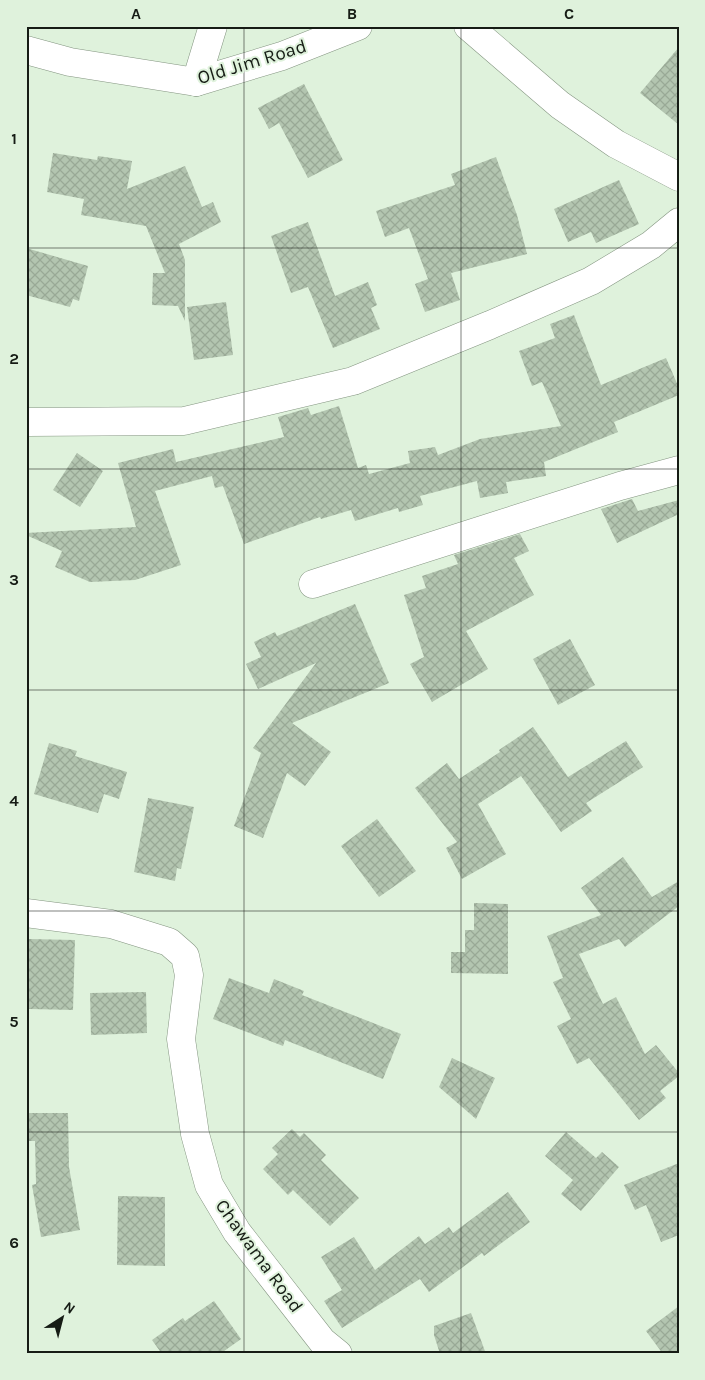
<svg xmlns="http://www.w3.org/2000/svg" width="705" height="1380" font-family="Karla,sans-serif">
<style>
.building{fill:url(#building-cross-hatch)}
.lines{fill:none;stroke-linecap:round;stroke-linejoin:round}
.street-casing{stroke:#849581;stroke-width:29}
.secondary-casing{stroke:#849581;stroke-width:29}
.street{stroke:#fff;stroke-width:28}
.secondary{stroke:#fff;stroke-width:28}
.grid{fill:none;stroke:#161c15;stroke-width:1;stroke-opacity:0.55}
.labels{text-anchor:middle;dominant-baseline:central;stroke-width:4;stroke-linejoin:round;paint-order:stroke}
.street-label{font-size:19px;fill:#161c15;stroke:#dff2dc}
.neatline{fill:none;stroke:#161c15;stroke-width:2}
.grid-label{font-size:16px;text-anchor:middle;font-weight:bold;fill:#161c15}
</style>
<defs>
<pattern id="building-cross-hatch" width="8" height="8" patternUnits="userSpaceOnUse" patternTransform="scale(1.25)"><rect width="8" height="8" fill="#b3c5b0"/><path d="M0 0l8 8M0 8l8-8" fill="none" stroke="#99a996"/></pattern>
</defs>
<rect width="100%" height="100%" fill="#dff2dc"/>
<path class="building" d="M 679,47 L 679,125 L 640,93 Z
M 304,84 L 343,160 L 308,178 L 279,123 L 269,129 L 258,108 Z
M 53,153 L 97,160 L 98,156 L 132,161 L 127,189 L 185,166 L 202,207 L 213,202 L 221,222 L 179,244 L 185,260 L 185,321 L 178,306 L 152,305 L 153,273 L 165,273 L 146,226 L 81,215 L 84,199 L 47,192 Z
M 496,157 L 517,215 L 527,254 L 451,273 L 460,300 L 425,312 L 415,284 L 428,279 L 409,228 L 385,237 L 376,211 L 455,185 L 451,174 Z
M 619,180 L 639,224 L 596,243 L 591,232 L 568,242 L 554,209 Z
M 308,222 L 335,296 L 368,282 L 377,305 L 371,308 L 380,329 L 333,348 L 308,287 L 291,293 L 271,236 Z
M 26,248 L 88,266 L 79,301 L 73,299 L 70,307 L 26,295 Z
M 226,302 L 233,355 L 194,360 L 187,307 Z
M 574,315 L 601,385 L 666,358 L 679,388 L 679,395 L 614,422 L 618,432 L 544,462 L 546,476 L 506,482 L 508,493 L 480,498 L 477,481 L 420,496 L 423,505 L 399,512 L 398,508 L 355,521 L 351,510 L 321,519 L 320,517 L 244,544 L 223,486 L 215,488 L 212,476 L 155,491 L 181,565 L 135,580 L 90,582 L 55,567 L 62,551 L 26,535 L 26,533 L 136,527 L 118,463 L 173,449 L 176,462 L 284,437 L 278,417 L 308,408 L 311,415 L 339,406 L 358,468 L 366,465 L 369,474 L 410,463 L 408,451 L 435,447 L 438,455 L 480,439 L 561,426 L 542,382 L 532,386 L 519,351 L 555,338 L 550,324 Z
M 77,453 L 103,471 L 80,507 L 53,490 Z
M 632,499 L 638,511 L 679,500 L 679,514 L 617,543 L 601,509 Z
M 520,534 L 529,551 L 514,558 L 534,595 L 466,631 L 488,669 L 432,702 L 410,664 L 424,657 L 404,595 L 426,588 L 422,576 L 458,564 L 454,555 Z
M 355,604 L 389,683 L 292,723 L 331,752 L 305,786 L 287,773 L 263,838 L 234,826 L 261,753 L 253,748 L 316,663 L 258,689 L 246,664 L 261,657 L 254,642 L 275,632 L 277,636 Z
M 570,639 L 595,685 L 558,705 L 533,659 Z
M 533,727 L 568,777 L 626,741 L 643,767 L 586,803 L 592,811 L 561,832 L 521,776 L 478,804 L 506,854 L 462,879 L 446,848 L 457,842 L 415,788 L 447,763 L 459,779 L 500,752 L 499,750 Z
M 49,743 L 77,751 L 75,756 L 127,772 L 119,799 L 104,794 L 98,813 L 34,794 Z
M 148,798 L 194,807 L 181,869 L 177,868 L 175,881 L 134,872 Z
M 377,819 L 416,871 L 379,897 L 341,846 Z
M 623,857 L 652,897 L 679,881 L 679,906 L 625,947 L 619,939 L 579,954 L 603,1004 L 616,997 L 645,1054 L 656,1045 L 679,1073 L 679,1076 L 660,1091 L 666,1098 L 639,1120 L 589,1058 L 577,1064 L 557,1026 L 571,1019 L 553,982 L 563,978 L 547,936 L 601,915 L 581,888 Z
M 474,903 L 508,904 L 508,974 L 451,973 L 451,952 L 465,952 L 465,930 L 474,930 Z
M 29,939 L 75,940 L 73,1010 L 29,1009 L 29,989 L 26,989 L 26,957 L 29,957 Z
M 229,978 L 269,993 L 274,979 L 304,991 L 302,995 L 401,1034 L 383,1079 L 285,1040 L 283,1046 L 213,1019 Z
M 146,992 L 147,1033 L 91,1035 L 90,993 Z
M 452,1058 L 495,1078 L 476,1119 L 439,1087 Z
M 26,1113 L 68,1113 L 69,1167 L 80,1230 L 41,1237 L 32,1185 L 36,1184 L 35,1141 L 27,1141 Z
M 292,1129 L 300,1137 L 304,1133 L 326,1155 L 321,1160 L 359,1198 L 330,1226 L 293,1190 L 288,1195 L 263,1169 L 278,1154 L 272,1148 Z
M 566,1132 L 596,1158 L 602,1152 L 619,1167 L 581,1211 L 561,1194 L 573,1180 L 545,1156 Z
M 679,1163 L 679,1235 L 661,1242 L 646,1205 L 635,1210 L 624,1185 Z
M 508,1192 L 530,1222 L 484,1256 L 482,1253 L 429,1292 L 420,1279 L 342,1328 L 324,1301 L 342,1290 L 321,1257 L 354,1237 L 375,1270 L 419,1236 L 425,1244 L 449,1227 L 453,1233 Z
M 118,1196 L 165,1197 L 165,1266 L 117,1265 Z
M 214,1301 L 241,1339 L 220,1354 L 162,1354 L 152,1340 L 183,1318 L 185,1321 Z
M 679,1306 L 679,1354 L 663,1354 L 646,1331 Z
M 471,1313 L 486,1354 L 440,1354 L 434,1335 L 434,1326 Z"/>
<g class="lines">
<g class="street-casing">
<path id="street" d="M 468,26 L 560,105 L 616,144 L 679,177
M 196,82 L 213,26
M 26,422 L 184,421 L 353,381 L 490,325 L 591,281 L 651,245 L 679,222
M 313,584 L 620,486 L 679,470
M 26,913 L 111,924 L 169,942 L 185,956 L 189,975 L 181,1039 L 195,1134 L 209,1185 L 237,1232 L 322,1341 L 338,1354"/>
</g>
<g class="secondary-casing">
<path id="secondary" d="M 26,50 L 70,62 L 196,82 L 282,56 L 358,26"/>
</g>
<use href="#street" class="street"/>
<use href="#secondary" class="secondary"/>
</g>
<path class="grid" d="M 244,26 L 244,1354M 461,26 L 461,1354M 26,248 L 679,248M 26,469 L 679,469M 26,690 L 679,690M 26,911 L 679,911M 26,1132 L 679,1132"/>
<g class="labels">
<g class="street-label">
<text transform="translate(252 62) rotate(-17)">Old Jim Road</text>
<text transform="translate(259 1256) rotate(54)">Chawama Road</text>
</g>
</g>
<rect width="705" height="1380" fill="none" stroke="#dff2dc" stroke-width="55"/>
<g transform="translate(62 1318) rotate(36)" stroke="#dff2dc" stroke-width="4" paint-order="stroke">
<path d="M0-4L9 19L0 12L-9 19Z" fill="#161c15"/>
<text y="-8" font-size="14" font-weight="bold" text-anchor="middle" fill="#161c15">N</text>
</g>
<rect x="28" y="28" width="650" height="1324" class="neatline"/>
<g class="grid-label">
<text x="136" y="19">A</text>
<text x="352" y="19">B</text>
<text x="569" y="19">C</text>
<text x="14" y="144">1</text>
<text x="14" y="364">2</text>
<text x="14" y="585">3</text>
<text x="14" y="806">4</text>
<text x="14" y="1027">5</text>
<text x="14" y="1248">6</text>
</g>
</svg>
